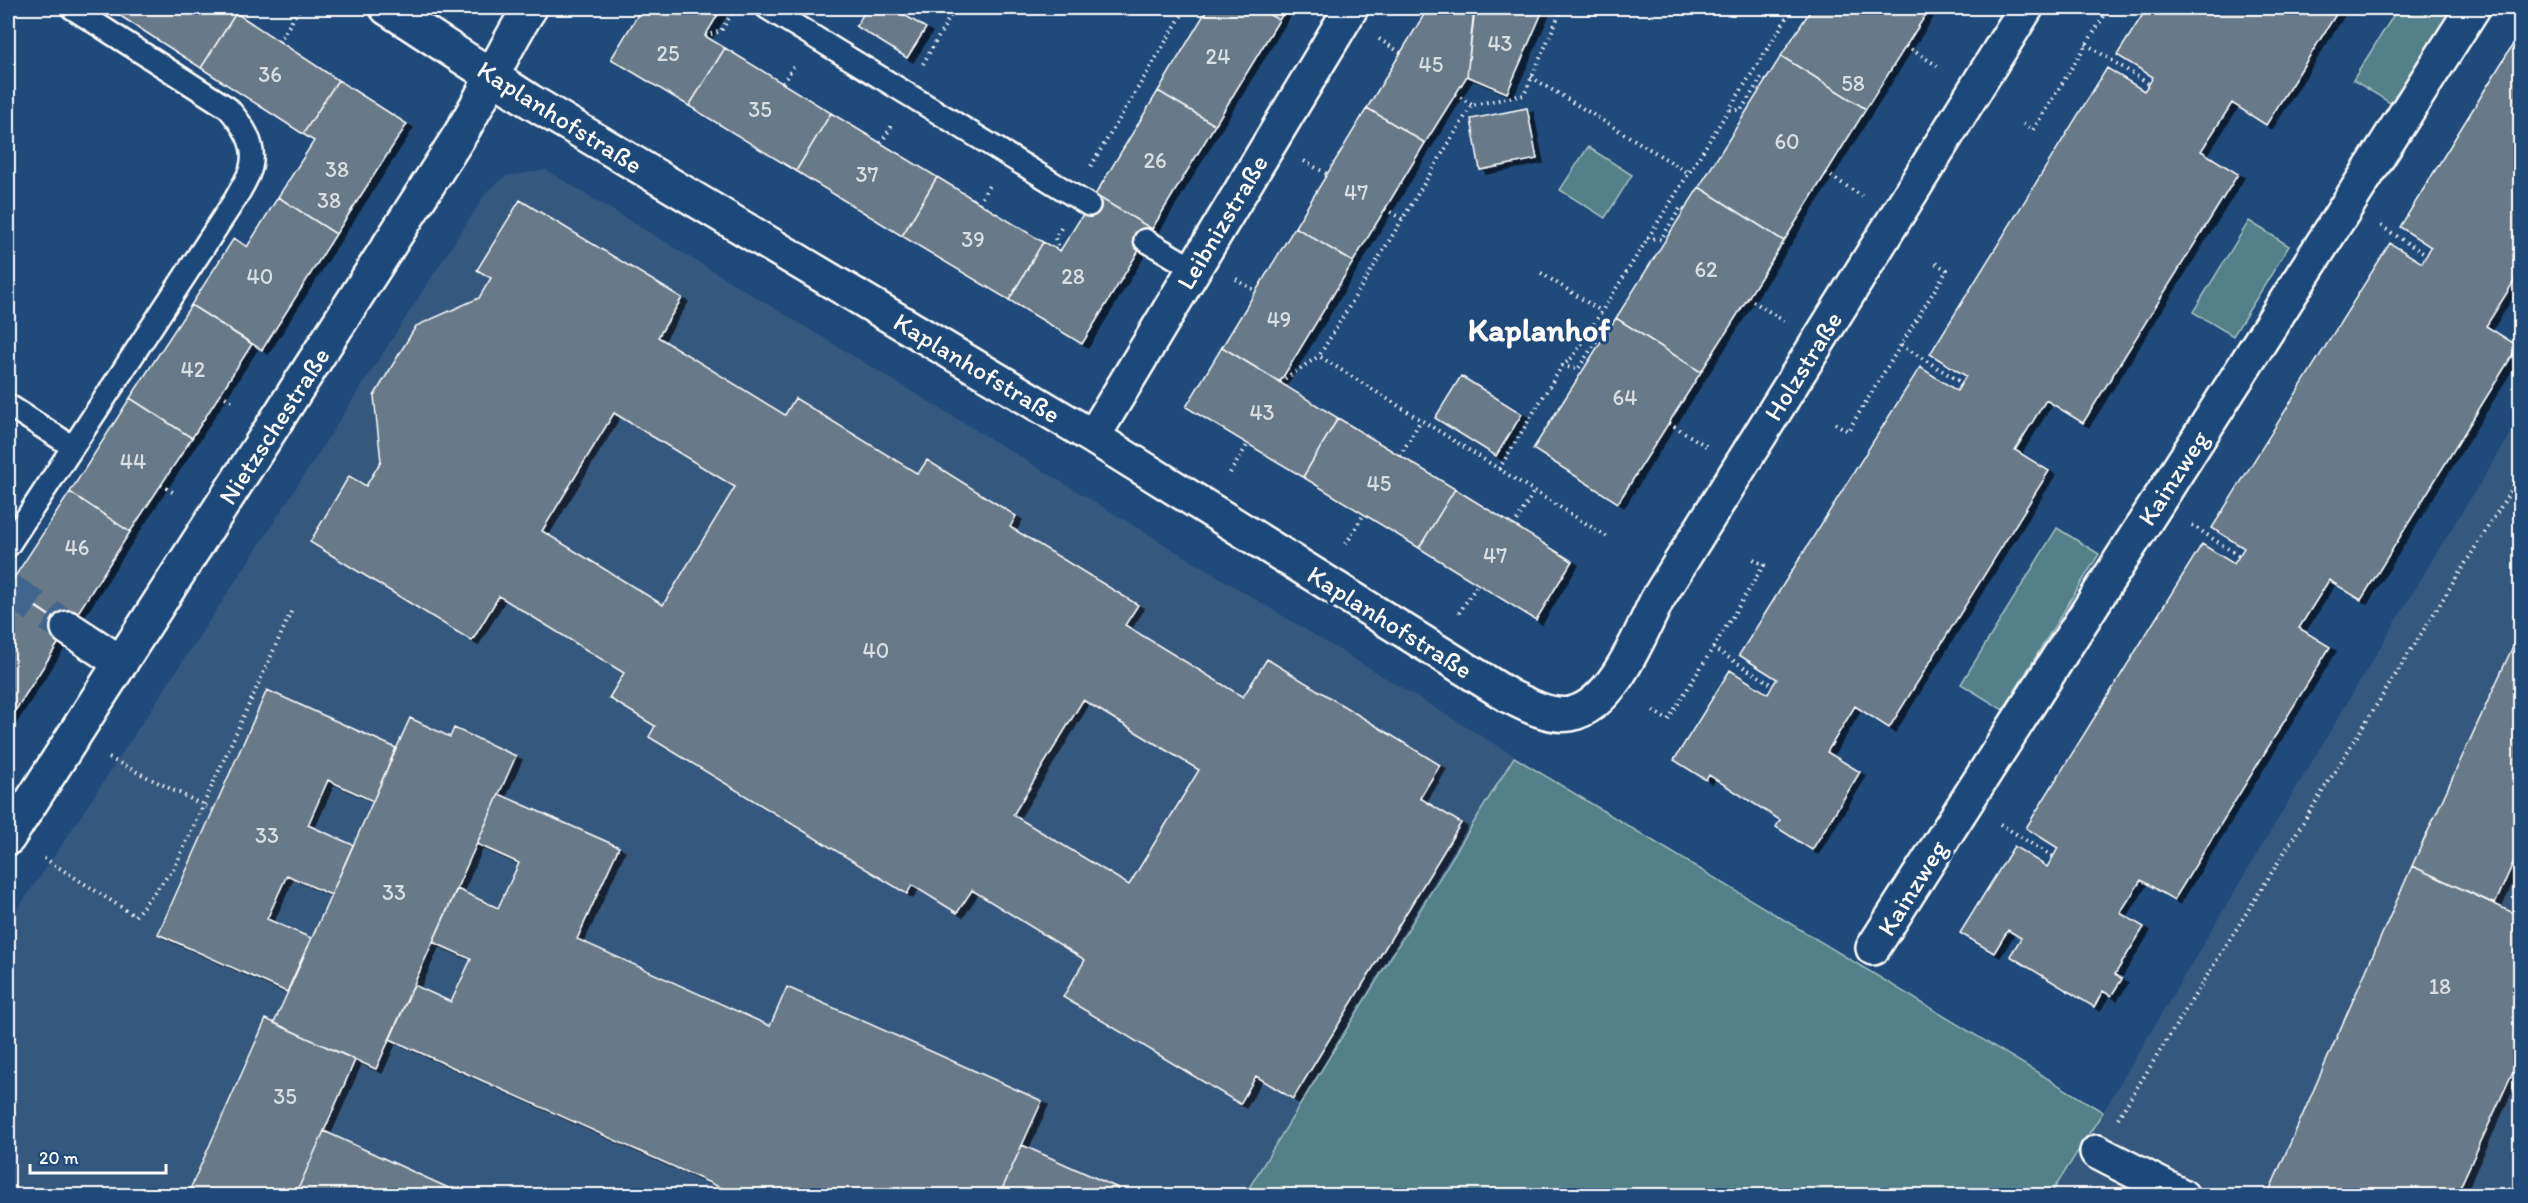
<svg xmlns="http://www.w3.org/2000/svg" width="2528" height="1203" font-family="Itim,sans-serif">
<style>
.built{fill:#35587e}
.green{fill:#528089;stroke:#a8c0c4;stroke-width:1.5}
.building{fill:#677a88;stroke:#fff;stroke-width:1.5;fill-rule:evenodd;filter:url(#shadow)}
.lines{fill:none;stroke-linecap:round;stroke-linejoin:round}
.street-tunnel{stroke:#41658e;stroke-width:33;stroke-dasharray:33 16;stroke-linecap:butt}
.lane-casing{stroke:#fff;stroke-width:26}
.street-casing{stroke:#fff;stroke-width:38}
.path{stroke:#fff;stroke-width:4;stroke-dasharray:1.5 4.5;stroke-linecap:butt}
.lane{stroke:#1f4a7a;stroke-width:21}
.street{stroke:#1f4a7a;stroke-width:33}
.labels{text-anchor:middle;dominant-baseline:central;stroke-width:6;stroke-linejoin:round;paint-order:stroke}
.number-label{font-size:22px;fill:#d9dee1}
.street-label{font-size:26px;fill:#fff;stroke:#1f4a7a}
.district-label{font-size:32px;font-weight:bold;fill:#fff;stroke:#1f4a7a}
</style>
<defs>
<filter id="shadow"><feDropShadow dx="6" dy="4" stdDeviation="0" flood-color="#0009"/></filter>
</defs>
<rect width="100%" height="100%" fill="#1f4a7a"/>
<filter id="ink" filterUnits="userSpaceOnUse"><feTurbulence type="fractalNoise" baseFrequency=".0167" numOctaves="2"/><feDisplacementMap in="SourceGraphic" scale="12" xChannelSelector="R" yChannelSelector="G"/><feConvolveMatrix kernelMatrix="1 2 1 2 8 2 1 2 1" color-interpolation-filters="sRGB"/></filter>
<g filter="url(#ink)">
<path class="built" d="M 546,170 L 2103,1112 L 2437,552 L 2520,419 L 2520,1195 L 8,1196 L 8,922 L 53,858 L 252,556 L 488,190 L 506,176 Z"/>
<path class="green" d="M 2398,8 L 2457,8 L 2395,106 L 2353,80 Z
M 1588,147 L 1632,175 L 1605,218 L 1560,190 Z
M 2249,221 L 2289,246 L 2233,336 L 2193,312 Z
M 2057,528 L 2099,554 L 2003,710 L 1961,684 Z
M 1514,757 L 2103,1112 L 2050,1195 L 1244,1196 Z"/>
<path class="building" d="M 108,8 L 227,8 L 236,13 L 201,68 Z
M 642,8 L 722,8 L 705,36 L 725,48 L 689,106 L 611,59 Z
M 867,8 L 893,8 L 926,28 L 907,58 L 856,26 Z
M 1208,8 L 1257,8 L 1279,20 L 1215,125 L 1158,91 Z
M 1257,8 L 1287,8 L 1279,20 Z
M 1428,8 L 1470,8 L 1474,10 L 1467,76 L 1425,143 L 1367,108 Z
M 1475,8 L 1544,8 L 1507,93 L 1467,76 Z
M 1812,8 L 1930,8 L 1866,109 L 1781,56 Z
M 2147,8 L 2340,8 L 2266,125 L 2232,103 L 2201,151 L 2238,174 L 2083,423 L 2046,400 L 2015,450 L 2049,471 L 1889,728 L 1855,706 L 1827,752 L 1860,772 L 1812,850 L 1776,827 L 1780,820 L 1709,775 L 1706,780 L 1674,760 L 1730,670 L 1768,694 L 1773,685 L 1777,679 L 1739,655 L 1920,367 L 1957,391 L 1966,376 L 1930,354 L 2107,68 L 2144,91 L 2149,84 L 2153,77 L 2117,55 Z
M 236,13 L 338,80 L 303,134 L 201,68 Z
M 2520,33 L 2520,277 L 2518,275 L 2486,326 L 2518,346 L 2361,600 L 2329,580 L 2299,628 L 2330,647 L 2174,900 L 2141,880 L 2120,913 L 2144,927 L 2115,974 L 2122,979 L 2111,996 L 2103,991 L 2094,1007 L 2010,956 L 2021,938 L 2008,930 L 1994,953 L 1960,933 L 2014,846 L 2047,867 L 2053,857 L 2058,848 L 2026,828 L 2202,544 L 2234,564 L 2244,548 L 2212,528 L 2390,243 L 2422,263 L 2431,247 L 2400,227 Z
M 725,48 L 831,113 L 796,171 L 689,106 Z
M 1781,56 L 1866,109 L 1784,241 L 1699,187 Z
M 338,80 L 407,124 L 336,234 L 278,197 L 314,141 L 303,134 Z
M 1158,91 L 1215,125 L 1152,229 L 1095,195 Z
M 1367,108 L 1425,143 L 1353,262 L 1295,227 Z
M 1527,108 L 1537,159 L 1480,170 L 1471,119 Z
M 831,113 L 937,177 L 902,236 L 796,171 Z
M 937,177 L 1043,242 L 1009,300 L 902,236 Z
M 1699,187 L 1784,241 L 1701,372 L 1616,318 Z
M 1095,195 L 1152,229 L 1082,344 L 1009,300 L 1043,242 L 1060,251 Z
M 278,197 L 336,234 L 262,350 L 191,305 L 234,238 L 247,247 Z
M 520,200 L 682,298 L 658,337 L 785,415 L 795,398 L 918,474 L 927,460 L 1016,516 L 1010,527 L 1138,605 L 1125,625 L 1243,697 L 1267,659 L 1440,765 L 1420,798 L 1461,823 L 1293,1099 L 1256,1076 L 1240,1104 L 1063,997 L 1085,960 L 972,890 L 957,913 L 912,885 L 907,894 L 649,737 L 655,726 L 609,698 L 624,673 L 499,596 L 472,641 L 310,542 L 349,476 L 366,486 L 381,461 L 374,396 L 416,326 L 479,298 L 491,278 L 477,270 ZM 614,413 L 735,487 L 663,605 L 542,531 ZM 1083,700 L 1199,770 L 1129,885 L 1013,815 Z
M 1295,227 L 1353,262 L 1280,382 L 1222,347 Z
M 191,305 L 252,344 L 192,438 L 130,398 Z
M 1616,318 L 1701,372 L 1618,503 L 1533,449 Z
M 1222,347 L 1338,418 L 1303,477 L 1186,407 Z
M 1461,376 L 1522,414 L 1496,456 L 1435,418 Z
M 130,398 L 192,438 L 130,532 L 70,492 Z
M 1338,418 L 1455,489 L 1419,548 L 1303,477 Z
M 1455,489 L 1572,561 L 1536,620 L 1419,548 Z
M 70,492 L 130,532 L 68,628 L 8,587 Z
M 8,589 L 68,628 L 10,719 L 8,718 Z
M 2520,631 L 2520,847 L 2495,904 L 2412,866 Z
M 267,690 L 396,748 L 373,801 L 328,780 L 308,825 L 353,845 L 331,895 L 287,875 L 267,919 L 311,938 L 287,992 L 158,934 Z
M 410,718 L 450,737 L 454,728 L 516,756 L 376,1069 L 274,1023 Z
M 499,794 L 619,847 L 577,939 L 770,1026 L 787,987 L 1042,1101 L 999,1196 L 739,1196 L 390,1039 L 414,985 L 451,1002 L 471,959 L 433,942 L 457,889 L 498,908 L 519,863 L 477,844 Z
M 2412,866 L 2520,916 L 2520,1056 L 2456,1196 L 2267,1196 Z
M 266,1019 L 355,1060 L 324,1131 L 295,1196 L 187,1196 Z
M 324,1131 L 466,1196 L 295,1196 Z
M 1022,1145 L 1118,1188 L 1115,1196 L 999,1196 Z"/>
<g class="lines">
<path class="street-tunnel" d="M 8,589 L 68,628"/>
<g class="lane-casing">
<path id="lane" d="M 767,8 L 1089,205
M 1145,240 L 1194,269
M 8,405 L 73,447
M 8,546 L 236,198 C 241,188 249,177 251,167 C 257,144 242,124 228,108 L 72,8"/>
</g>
<g class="street-casing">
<path id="street" d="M 387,8 L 530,101 L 1093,437 L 1509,696 C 1527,705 1549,717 1570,714 C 1613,706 1640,634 1657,600 L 2026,8
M 1093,437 L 1351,8
M 68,628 L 121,663
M 8,838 C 158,606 308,374 456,141 C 484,98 502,50 530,8
M 1873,948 L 2473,8
M 2097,1152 L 2182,1196"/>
</g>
<path class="path" d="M 1562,8 L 1524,95 L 1472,105 L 1319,356 L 1609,538
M 705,36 L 721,31 L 732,13
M 1379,39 L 1401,53
M 279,42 L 300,8
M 2086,44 L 2149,84
M 1906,46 L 1941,68
M 923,64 L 955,8
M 1531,77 L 1689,173
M 783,83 L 795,64
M 1455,94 L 1472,105
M 1730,110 L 1741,110 L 1762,77 L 1766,80
M 2023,124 L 2033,130 L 2109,8
M 881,143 L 893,124
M 1304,161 L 1327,174
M 1091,166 L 1186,8
M 1826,173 L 1862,196
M 979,203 L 990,184
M 1385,209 L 1402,219
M 2381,226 L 2426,255
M 1647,238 L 1661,239 L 1681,207 L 1684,209
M 1060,251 L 1055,238 L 1061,228
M 1541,273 L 1601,311
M 1236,279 L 1256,291
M 1748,298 L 1784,321
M 1901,345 L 1962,383
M 1562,366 L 1578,369 L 1601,334 L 1604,337
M 1280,382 L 1319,356
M 220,394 L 235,403
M 1669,423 L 1706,446
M 1835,423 L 1848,431 L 1947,270 L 1935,263
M 1400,456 L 1421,420
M 1499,469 L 1562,366 L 1573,357 L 1793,8
M 1230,473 L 1248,444
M 161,485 L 176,494
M 2192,525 L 2239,556
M 1514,526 L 1534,491
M 1346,544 L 1364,514
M 1459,613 L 1478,584
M 1713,648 L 1764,565 L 1750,557
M 1653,711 L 1668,720 L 1713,648 L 1773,685
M 109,758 L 215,811
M 2000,824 L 2053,857
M 44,858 L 135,916 L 175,867 L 292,610
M 2118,1118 L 2520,476
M 2070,1196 L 2076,1186"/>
<use href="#lane" class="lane"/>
<use href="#street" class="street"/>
</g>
</g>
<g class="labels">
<g class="number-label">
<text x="1500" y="43">43</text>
<text x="668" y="53">25</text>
<text x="1218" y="56">24</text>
<text x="1431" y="64">45</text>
<text x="270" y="74">36</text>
<text x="1853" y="83">58</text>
<text x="760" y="109">35</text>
<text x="1787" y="141">60</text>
<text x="1155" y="160">26</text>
<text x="337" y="169">38</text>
<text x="867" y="174">37</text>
<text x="1356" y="192">47</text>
<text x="329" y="200">38</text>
<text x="973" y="239">39</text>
<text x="1706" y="269">62</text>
<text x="260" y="276">40</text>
<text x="1073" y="276">28</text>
<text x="1279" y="319">49</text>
<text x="193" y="369">42</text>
<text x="1625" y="397">64</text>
<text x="1262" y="412">43</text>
<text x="133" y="461">44</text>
<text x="1379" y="483">45</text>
<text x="77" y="547">46</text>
<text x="1495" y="555">47</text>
<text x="876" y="650">40</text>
<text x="267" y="835">33</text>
<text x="394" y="892">33</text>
<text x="2440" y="986">18</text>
<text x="285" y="1096">35</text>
</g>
<g class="street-label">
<text transform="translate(560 117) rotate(32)">Kaplanhofstraße</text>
<text transform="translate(1222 222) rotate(-59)">Leibnizstraße</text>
<text transform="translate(1803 366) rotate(-58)">Holzstraße</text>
<text transform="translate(977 368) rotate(31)">Kaplanhofstraße</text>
<text transform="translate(274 426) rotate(-57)">Nietzschestraße</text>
<text transform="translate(2173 478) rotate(-57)">Kainzweg</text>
<text transform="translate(1390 622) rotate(32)">Kaplanhofstraße</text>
<text transform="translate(1912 888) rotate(-58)">Kainzweg</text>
</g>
<g class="district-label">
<text x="1539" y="330">Kaplanhof</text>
</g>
</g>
<rect width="2528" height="1203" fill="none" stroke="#1f4a7a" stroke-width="30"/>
<rect x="15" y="15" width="2498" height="1173" fill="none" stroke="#fff" stroke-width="2" filter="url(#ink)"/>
<path d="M30 1164v9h136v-9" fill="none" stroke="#ffffff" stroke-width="3"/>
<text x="39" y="1164" font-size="18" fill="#ffffff" stroke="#1f4a7a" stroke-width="4.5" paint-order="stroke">20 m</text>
</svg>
